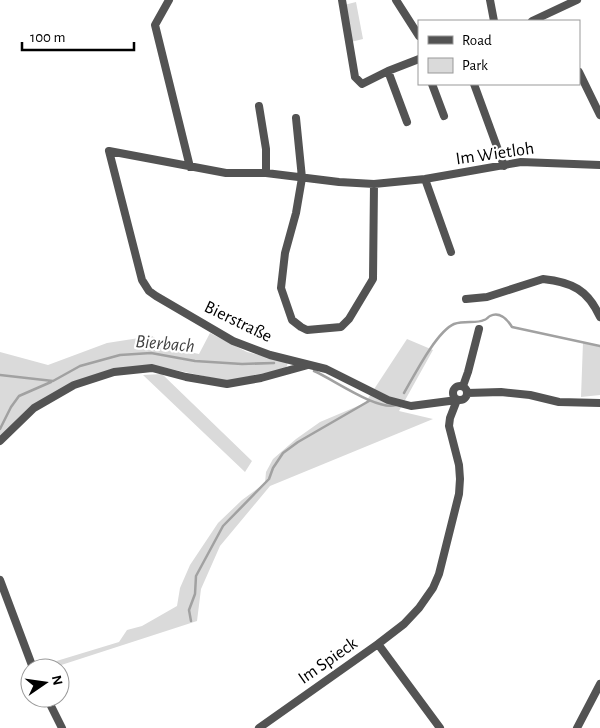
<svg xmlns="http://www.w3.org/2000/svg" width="600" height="728" font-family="'Alegreya Sans',sans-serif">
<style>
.green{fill:#dadada}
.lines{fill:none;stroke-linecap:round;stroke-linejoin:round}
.stream{stroke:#a1a1a1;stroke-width:2.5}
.minor{stroke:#535353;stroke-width:8}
.labels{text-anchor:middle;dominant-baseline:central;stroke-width:4.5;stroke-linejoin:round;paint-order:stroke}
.street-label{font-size:18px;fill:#000;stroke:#fff}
.water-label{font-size:19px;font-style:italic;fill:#424242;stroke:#fff}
</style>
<rect width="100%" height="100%" fill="#fff"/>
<path class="green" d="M 356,2 L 363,39 L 351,42 L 344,5 Z
M 210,333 L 247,352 L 288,362 L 286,369 L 227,381 L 152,365 L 114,371 L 33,405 L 0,437 L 0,352 L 48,365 L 107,343 L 152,336 L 171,348 L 199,354 Z
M 407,339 L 433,350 L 399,411 L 433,419 L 270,486 L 220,546 L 201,589 L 197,621 L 52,668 L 41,668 L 40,666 L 119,642 L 127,630 L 142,626 L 177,606 L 180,588 L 190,565 L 218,523 L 242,500 L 265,483 L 266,472 L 273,459 L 296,439 L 320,422 L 365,403 Z
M 583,342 L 600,347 L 600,395 L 581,397 Z
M 162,374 L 252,461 L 245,472 L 143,375 Z"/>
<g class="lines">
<path class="stream" d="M 314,371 C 333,379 377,411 396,405
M 0,375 L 53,381 L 80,366 L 120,355 L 151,353 L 195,361 L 242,364 L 274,363
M 404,393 C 414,376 436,332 454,324 C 465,320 476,324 484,320 C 486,320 488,317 490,316 C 500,311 507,319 512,327 L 600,346
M 0,429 L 11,407 L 19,396 L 51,382
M 191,621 L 189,610 L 195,594 L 196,576 L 223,526 L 269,479 L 273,468 L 283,453 L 298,442 L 369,401"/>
<path class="minor" d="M 169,0 L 155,25 L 190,167
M 342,0 L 355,77 L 362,84 L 388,71 L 419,59
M 396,0 L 419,36
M 490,0 L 494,21
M 532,21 L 577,0
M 388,71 L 407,122
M 579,72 L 600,115
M 432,84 L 444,116
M 474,84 L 504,166
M 259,106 L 266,149 L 266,173
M 296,118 L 302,178 L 296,213 L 285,253 L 281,288 L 292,320 L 301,327 L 307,330 L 341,327 L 349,319 L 373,279 L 374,184
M 425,179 L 451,252
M 466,299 L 487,297 L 543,279 C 572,282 588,290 600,317
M453 393a7 7 0 1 1 14 0a7 7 0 1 1-14 0Z
M 463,386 L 468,372 L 479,329
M 467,393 L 501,392 L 530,395 L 559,402 L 600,403
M 0,441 L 34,408 L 74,385 L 114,372 L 152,368 L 186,377 L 227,384 L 261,378 L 308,365
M 0,580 L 33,668
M 378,644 L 440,728
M 47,698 L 62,728
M 259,728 L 378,644 L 404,624 L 419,608 L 433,588 L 439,574 L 459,494 L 460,479 L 459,465 L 449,426 L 450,418 L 457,400 L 411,406 L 388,400 L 326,369 L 270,355 L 233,341 L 156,296 L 149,291 L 142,280 L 109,151 L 226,173 L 266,173 L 339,182 L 374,184 L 425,179 L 521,162 L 600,165
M 577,728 L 600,684"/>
</g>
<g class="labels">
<g class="street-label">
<text transform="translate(495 154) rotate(-8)">Im Wietloh</text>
<text transform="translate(238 322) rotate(26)">Bierstraße</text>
<text transform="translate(328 661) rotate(-35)">Im Spieck</text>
</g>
<g class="water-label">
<text transform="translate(165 344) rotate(5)">Bierbach</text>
</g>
</g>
<rect x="418" y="20" width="162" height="65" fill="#ffffff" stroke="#999999"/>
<rect x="428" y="36" width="25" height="8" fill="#535353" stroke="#999999"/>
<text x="462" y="45" font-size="15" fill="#000000">Road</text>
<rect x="428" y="58" width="25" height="15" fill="#dadada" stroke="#999999"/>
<text x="462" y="70" font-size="15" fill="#000000">Park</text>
<g transform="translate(45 683) rotate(77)"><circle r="24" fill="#ffffff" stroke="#999999"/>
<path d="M0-4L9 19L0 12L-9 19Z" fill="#000000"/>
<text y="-8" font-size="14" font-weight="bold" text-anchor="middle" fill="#000000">N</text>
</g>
<path d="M22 42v8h112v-8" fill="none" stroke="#000000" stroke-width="2.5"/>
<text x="30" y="42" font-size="15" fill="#000000" stroke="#ffffff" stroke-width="4" paint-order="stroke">100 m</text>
</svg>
